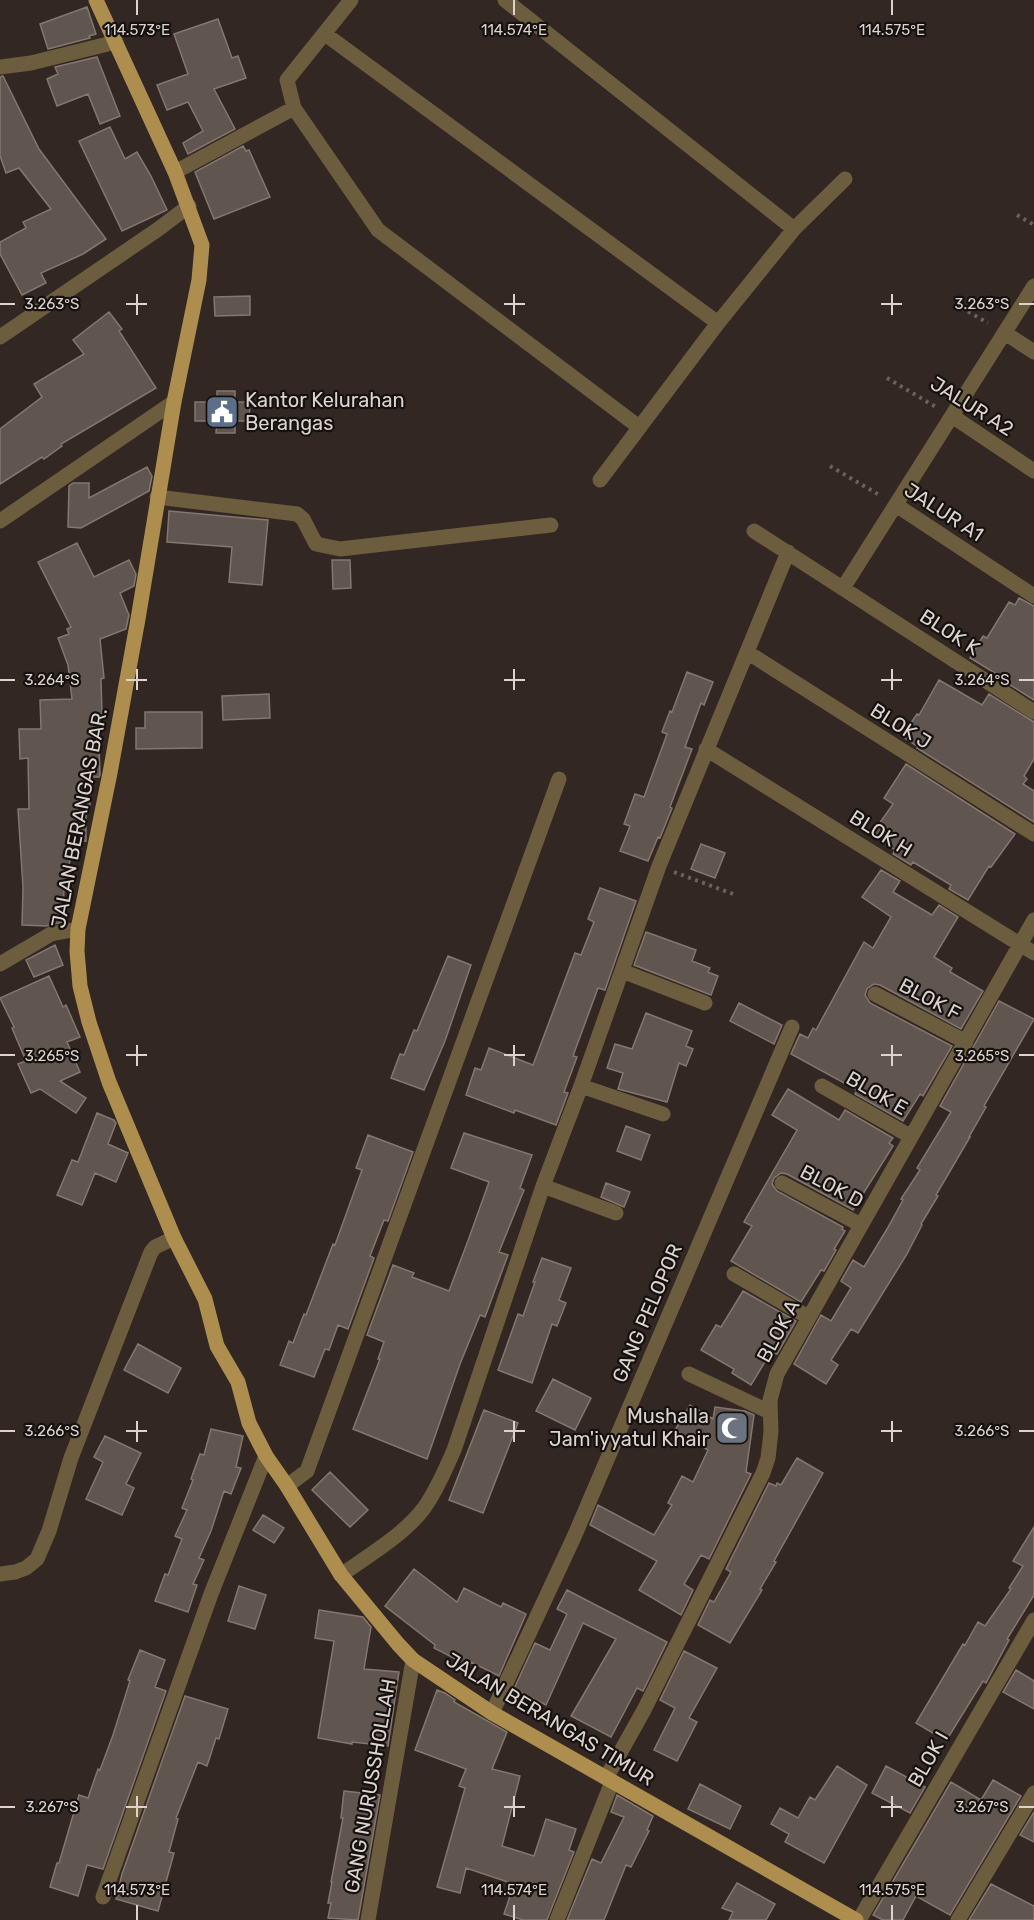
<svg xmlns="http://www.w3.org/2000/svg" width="1034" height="1920" font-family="Rubik,sans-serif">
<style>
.building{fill:#61554f;stroke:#837770;stroke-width:1.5}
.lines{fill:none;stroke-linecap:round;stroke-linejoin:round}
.path{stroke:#6b625d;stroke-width:4;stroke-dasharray:3 4.5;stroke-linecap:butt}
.street{stroke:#6c5d3f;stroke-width:15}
.primary{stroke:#ad8e4f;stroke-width:15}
.ticks{fill:none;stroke:#dad3cf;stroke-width:2}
.labels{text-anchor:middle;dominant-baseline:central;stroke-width:4.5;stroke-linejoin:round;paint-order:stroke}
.poi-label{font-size:20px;fill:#dad3cf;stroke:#16110f;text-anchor:start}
.street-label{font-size:20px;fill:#dad3cf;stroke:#16110f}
.ticks-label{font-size:15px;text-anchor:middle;fill:#dad3cf;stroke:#16110f;stroke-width:4.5;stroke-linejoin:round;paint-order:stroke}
</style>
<rect width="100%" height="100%" fill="#322722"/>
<path class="building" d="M 87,7 L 96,34 L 89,36 L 90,38 L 48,49 L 40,24 Z
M 218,19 L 232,58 L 238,56 L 246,78 L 214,89 L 235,129 L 188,154 L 183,143 L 203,131 L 188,102 L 167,110 L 157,85 L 188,74 L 174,34 Z
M 97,57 L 120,116 L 100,124 L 88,94 L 57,106 L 47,79 L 58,74 L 55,67 Z
M 3,76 L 39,149 L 106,239 L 83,254 L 41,273 L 46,283 L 22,295 L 0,254 L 0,242 L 26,228 L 23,222 L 51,209 L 19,168 L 6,173 L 0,156 L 0,77 Z
M 110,127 L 125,159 L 137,152 L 151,176 L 167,210 L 122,231 L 79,141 Z
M 243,146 L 246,151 L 249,150 L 270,197 L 214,219 L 195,172 Z
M 250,296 L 250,315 L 215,316 L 214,297 Z
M 109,312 L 122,329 L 119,331 L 156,388 L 61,444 L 62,446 L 44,459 L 42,457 L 0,484 L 0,429 L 42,397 L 34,384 L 84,354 L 73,340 Z
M 217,391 L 235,391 L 235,402 L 250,402 L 249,421 L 235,421 L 235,433 L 216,433 L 217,421 L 195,421 L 195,402 L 217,402 Z
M 147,467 L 152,476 L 149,491 L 81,528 L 68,527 L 69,486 L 73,483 L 89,483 L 89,498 Z
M 169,511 L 268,520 L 262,585 L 229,582 L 232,547 L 167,542 Z
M 77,543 L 94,577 L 129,560 L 136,574 L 134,586 L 120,593 L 129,615 L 126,629 L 100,639 L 104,678 L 101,679 L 102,715 L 98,716 L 100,775 L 99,777 L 89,777 L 90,805 L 86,805 L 86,841 L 74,842 L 64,888 L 63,922 L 46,926 L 22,925 L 23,887 L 18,809 L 29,809 L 28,758 L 20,759 L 19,729 L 41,729 L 40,700 L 72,699 L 68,665 L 58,638 L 69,634 L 67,629 L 71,627 L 38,562 Z
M 332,560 L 350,560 L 351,588 L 333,589 Z
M 1019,598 L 1034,606 L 1034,700 L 999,678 L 1000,676 L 970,658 L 983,636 L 987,638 L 1009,602 L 1015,605 Z
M 687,672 L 713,682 L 704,705 L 701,703 L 685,747 L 692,749 L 670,807 L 672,808 L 660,838 L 658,837 L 648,861 L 620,851 L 630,826 L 624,824 L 635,794 L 644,797 L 667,734 L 662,732 L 670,711 L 672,712 Z
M 939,680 L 982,705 L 989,694 L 1034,722 L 1034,759 L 1024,776 L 1027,779 L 1023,784 L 1034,791 L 1034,822 L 917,748 L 918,747 L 902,736 L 917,714 L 919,715 Z
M 269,694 L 270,718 L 223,720 L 222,696 Z
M 145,712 L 202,712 L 202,748 L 136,749 L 136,728 L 145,728 Z
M 906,764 L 1015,834 L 991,867 L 989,866 L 968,900 L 949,889 L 951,885 L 913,862 L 911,865 L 893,854 L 895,850 L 872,834 L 893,804 L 884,798 Z
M 701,844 L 725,853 L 715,878 L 691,869 Z
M 881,870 L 900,881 L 893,892 L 932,915 L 939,905 L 958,917 L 934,957 L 952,968 L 950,972 L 983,991 L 961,1029 L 880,985 L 874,984 L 867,989 L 865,995 L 870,1003 L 952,1046 L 923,1096 L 920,1094 L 903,1121 L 855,1094 L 857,1090 L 791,1054 L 800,1034 L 808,1038 L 813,1028 L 816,1030 L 864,942 L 873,948 L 891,917 L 862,897 Z
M 600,888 L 636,901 L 605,990 L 598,988 L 573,1056 L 577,1057 L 564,1092 L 568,1093 L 556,1125 L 515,1110 L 514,1113 L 466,1095 L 475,1068 L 481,1070 L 489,1048 L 533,1065 L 575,953 L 581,955 L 594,922 L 588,919 Z
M 646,932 L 696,950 L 692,961 L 710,968 L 708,972 L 718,976 L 711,995 L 634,965 Z
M 55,945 L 63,965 L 34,977 L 26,960 Z
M 448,956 L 471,965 L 445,1041 L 424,1090 L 391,1078 L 400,1054 L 404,1055 L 414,1030 L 417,1031 Z
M 49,976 L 63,1007 L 66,1005 L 80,1037 L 67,1042 L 80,1072 L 60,1081 L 86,1098 L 76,1113 L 40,1089 L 31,1093 L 18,1064 L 26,1061 L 12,1028 L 14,1027 L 0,998 Z
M 999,1001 L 1034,1019 L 984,1106 L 986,1107 L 969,1137 L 970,1137 L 936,1195 L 938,1196 L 921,1224 L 922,1225 L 907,1254 L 858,1333 L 851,1329 L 831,1360 L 838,1365 L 826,1384 L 794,1364 L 821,1315 L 831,1321 L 851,1288 L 841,1281 L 853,1260 L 864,1267 L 887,1229 L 903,1200 L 901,1199 L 920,1170 L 917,1168 L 951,1112 L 940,1106 Z
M 739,1003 L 782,1025 L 774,1044 L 730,1021 Z
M 646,1013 L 692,1031 L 686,1046 L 693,1049 L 686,1066 L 679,1063 L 667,1102 L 618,1089 L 623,1073 L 607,1068 L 615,1044 L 632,1049 Z
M 788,1089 L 839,1120 L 845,1110 L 893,1138 L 889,1143 L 893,1146 L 853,1210 L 787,1174 L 781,1173 L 774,1178 L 772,1184 L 777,1191 L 843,1227 L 842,1229 L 845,1231 L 834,1249 L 836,1250 L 824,1271 L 821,1270 L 801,1302 L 731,1261 L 752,1226 L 744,1222 L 797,1130 L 772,1115 Z
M 97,1113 L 114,1120 L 116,1123 L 108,1144 L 128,1153 L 116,1182 L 95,1173 L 82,1205 L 57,1195 L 72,1160 L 78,1162 Z
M 626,1126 L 650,1135 L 641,1160 L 617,1151 Z
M 464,1133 L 532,1155 L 520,1188 L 524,1190 L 499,1252 L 508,1255 L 485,1317 L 480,1315 L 460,1364 L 427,1459 L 353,1429 L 380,1359 L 378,1359 L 384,1342 L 367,1335 L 393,1265 L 414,1273 L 412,1277 L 449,1291 L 469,1238 L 489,1182 L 451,1168 Z
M 368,1135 L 413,1152 L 388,1221 L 384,1220 L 370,1256 L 374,1258 L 348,1329 L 338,1325 L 329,1350 L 325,1349 L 314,1377 L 280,1365 L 289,1341 L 293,1343 L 304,1314 L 306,1315 L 333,1244 L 335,1245 L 362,1170 L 356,1168 Z
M 606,1183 L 630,1192 L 624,1207 L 601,1197 Z
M 542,1258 L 571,1268 L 559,1300 L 566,1303 L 557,1326 L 552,1324 L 532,1383 L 498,1370 L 518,1314 L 523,1316 L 535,1282 L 533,1282 Z
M 743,1291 L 796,1321 L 777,1354 L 771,1352 L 751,1385 L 732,1373 L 734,1369 L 701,1350 L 716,1325 L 721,1327 Z
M 138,1344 L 181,1368 L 168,1393 L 124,1370 Z
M 553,1379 L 591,1398 L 575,1430 L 536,1411 Z
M 690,1405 L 713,1419 L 715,1407 L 745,1411 L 754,1415 L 746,1472 L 751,1474 L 709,1559 L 701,1555 L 684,1584 L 693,1590 L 681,1615 L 639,1590 L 657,1561 L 590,1525 L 598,1505 L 654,1535 L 672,1505 L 668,1503 L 682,1476 L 693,1482 L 708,1450 L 675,1430 Z
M 484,1410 L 518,1423 L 483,1513 L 449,1500 Z
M 211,1429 L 243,1436 L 236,1467 L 241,1468 L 231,1494 L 224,1491 L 211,1531 L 199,1558 L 204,1560 L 193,1584 L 197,1585 L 188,1612 L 155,1601 L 165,1574 L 168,1575 L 182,1539 L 175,1536 L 187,1510 L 182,1508 L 193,1480 L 191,1479 L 200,1454 L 204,1455 Z
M 105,1436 L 141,1453 L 126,1484 L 134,1488 L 122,1515 L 86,1499 L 103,1462 L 94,1457 Z
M 797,1458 L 823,1473 L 774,1561 L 776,1562 L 760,1589 L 762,1590 L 730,1643 L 698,1625 L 710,1600 L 714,1602 L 731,1572 L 726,1569 L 769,1483 L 776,1486 L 777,1483 L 781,1485 Z
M 330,1472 L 368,1510 L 350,1527 L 312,1490 Z
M 263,1515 L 284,1528 L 274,1543 L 253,1530 Z
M 1034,1527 L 1034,1595 L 1007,1639 L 1009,1640 L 986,1683 L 983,1681 L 946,1741 L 916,1723 L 963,1644 L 965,1645 L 978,1622 L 985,1626 L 1011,1589 L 1009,1588 L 1023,1566 L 1013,1561 Z
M 414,1569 L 457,1602 L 464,1588 L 501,1607 L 503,1603 L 526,1614 L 499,1676 L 471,1662 L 469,1666 L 434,1648 L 435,1645 L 385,1606 Z
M 239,1586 L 266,1595 L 255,1629 L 228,1621 Z
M 567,1590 L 667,1642 L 643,1691 L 637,1688 L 611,1737 L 571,1716 L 616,1639 L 583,1623 L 546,1705 L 514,1689 L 535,1643 L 550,1650 L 567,1614 L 557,1609 Z
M 319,1610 L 363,1617 L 371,1627 L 364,1669 L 399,1672 L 388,1746 L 352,1742 L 352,1744 L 318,1738 L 334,1641 L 315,1638 Z
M 140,1650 L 165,1660 L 155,1687 L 166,1691 L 103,1869 L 87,1865 L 78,1896 L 50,1887 L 57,1863 L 59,1863 L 79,1795 L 88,1798 L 98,1769 L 100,1770 L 113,1735 L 130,1681 L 128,1680 Z
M 684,1651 L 717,1668 L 689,1718 L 697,1722 L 677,1761 L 654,1750 L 675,1708 L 660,1700 Z
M 1016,1670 L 1034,1681 L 1034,1709 L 1003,1692 Z
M 437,1690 L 445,1693 L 455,1700 L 454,1702 L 507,1732 L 492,1769 L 520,1776 L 502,1846 L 534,1856 L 546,1819 L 576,1829 L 569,1850 L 574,1852 L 547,1920 L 523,1920 L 504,1914 L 514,1884 L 466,1868 L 460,1893 L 437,1887 L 465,1788 L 459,1786 L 466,1769 L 415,1750 Z
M 185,1696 L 228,1709 L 219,1739 L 216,1738 L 207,1766 L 198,1762 L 176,1818 L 178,1819 L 169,1852 L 174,1853 L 158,1911 L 116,1899 L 122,1874 Z
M 837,1766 L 867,1785 L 824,1863 L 785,1842 L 789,1834 L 771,1824 L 780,1808 L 798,1818 L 810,1797 L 815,1800 Z
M 886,1766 L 925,1787 L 910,1813 L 872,1793 Z
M 993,1780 L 1021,1796 L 950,1915 L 916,1896 L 903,1920 L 883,1920 L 873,1915 L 951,1782 L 981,1800 Z
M 700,1784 L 741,1806 L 730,1829 L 688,1809 Z
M 344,1791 L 380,1795 L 358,1920 L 328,1918 L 331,1903 L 328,1903 L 332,1882 L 331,1882 L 343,1818 L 341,1818 Z
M 617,1795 L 653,1816 L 647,1830 L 649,1831 L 631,1867 L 626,1865 L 604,1920 L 567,1920 L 592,1859 L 601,1863 L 624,1817 L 611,1812 Z
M 1034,1812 L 1034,1842 L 1020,1835 Z
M 737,1883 L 775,1904 L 766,1920 L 729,1920 L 733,1912 L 722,1908 Z
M 991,1884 L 1034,1906 L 1034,1920 L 969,1920 Z"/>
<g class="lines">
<path class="path" d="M 1017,215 L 1034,225
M 955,304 L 988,323
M 887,378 L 936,407
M 830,466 L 881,496
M 674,872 L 733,894"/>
<path class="street" d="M 505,0 L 794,229
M 325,34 L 718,323
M 0,67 L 31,63 L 116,42
M 294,108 L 378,230 L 639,427
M 175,172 L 294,108 L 287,80 L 351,0
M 1005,333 L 1034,352
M 0,337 L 157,230 L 189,206
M 952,416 L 1034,471
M 600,480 L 718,323 L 794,229 L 845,179
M 157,497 L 297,514 L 303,519 L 316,544 L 340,549 L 551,525
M 896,505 L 1034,596
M 0,521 L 174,402
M 754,531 L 1034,712
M 843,588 L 1034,286
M 747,652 L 1034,834
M 706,749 L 1034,953
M 0,964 L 51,934 L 78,929
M 622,971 L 705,1003
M 875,994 L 966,1042
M 581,1086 L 663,1114
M 822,1086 L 910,1136
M 782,1183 L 861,1225
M 543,1186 L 616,1213
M 734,1274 L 808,1317
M 689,1374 L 770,1412
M 287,1486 L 307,1471 L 559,779
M 0,1574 L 15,1572 L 26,1568 L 37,1559 L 49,1531 L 71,1458 L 151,1252 L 155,1247 L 174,1238
M 341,1575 C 368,1556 405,1534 424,1508 C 437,1490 445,1470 454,1450 L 543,1186 L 581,1086 L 659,866 L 788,552
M 492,1713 L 574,1537 L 792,1027
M 606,1778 L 644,1710 L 763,1473 L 768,1458 L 771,1432 L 770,1400 L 777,1374 L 1034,920
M 103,1897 L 211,1594 L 266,1456
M 368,1920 L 413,1660
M 557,1920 L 612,1782
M 859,1920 L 1034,1620
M 958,1920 L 1034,1793"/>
<path class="primary" d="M 96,0 L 175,172 L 202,245 L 199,280 L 174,402 L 138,619 L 110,773 L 78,929 L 77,951 L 80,986 L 89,1022 L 109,1082 L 174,1238 L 205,1299 L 217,1346 L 238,1382 L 249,1423 L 266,1456 L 287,1486 L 341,1575 L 398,1644 L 413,1660 L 492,1713 L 856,1920"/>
</g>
<path class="ticks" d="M 137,0 L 137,15M 514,0 L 514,15M 892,0 L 892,15M 137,294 L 137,315M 514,294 L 514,315M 892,294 L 892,315M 0,304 L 15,304M 126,304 L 147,304M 504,304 L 525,304M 881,304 L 902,304M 1019,304 L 1034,304M 137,669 L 137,690M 514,669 L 514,690M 892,669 L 892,690M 0,680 L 15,680M 126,680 L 147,680M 504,680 L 525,680M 881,680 L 902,680M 1019,680 L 1034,680M 137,1045 L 137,1066M 514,1045 L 514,1066M 892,1045 L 892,1066M 0,1055 L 15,1055M 126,1055 L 147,1055M 504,1055 L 525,1055M 881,1055 L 902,1055M 1019,1055 L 1034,1055M 137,1421 L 137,1442M 514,1421 L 514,1442M 892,1421 L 892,1442M 0,1431 L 15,1431M 126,1431 L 147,1431M 504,1431 L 525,1431M 881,1431 L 902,1431M 1019,1431 L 1034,1431M 137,1796 L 137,1817M 514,1796 L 514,1817M 892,1796 L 892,1817M 0,1807 L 15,1807M 126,1807 L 147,1807M 504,1807 L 525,1807M 881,1807 L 902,1807M 1019,1807 L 1034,1807M 137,1905 L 137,1920M 514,1905 L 514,1920M 892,1905 L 892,1920"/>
<defs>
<g id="civic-square" transform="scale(1.725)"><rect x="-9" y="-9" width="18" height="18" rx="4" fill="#5c6f8a" stroke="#16110f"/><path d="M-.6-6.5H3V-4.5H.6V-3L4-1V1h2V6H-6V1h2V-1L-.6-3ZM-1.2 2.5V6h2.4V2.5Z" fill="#fff"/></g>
<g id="mosque-square" transform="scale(1.725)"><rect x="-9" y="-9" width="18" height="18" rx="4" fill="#6b7280" stroke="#16110f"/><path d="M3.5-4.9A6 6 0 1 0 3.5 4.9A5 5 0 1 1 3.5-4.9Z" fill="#fff"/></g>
</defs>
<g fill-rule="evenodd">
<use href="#civic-square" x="222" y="412"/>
<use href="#mosque-square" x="732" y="1428"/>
</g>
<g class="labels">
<g class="poi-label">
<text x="245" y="400">Kantor Kelurahan<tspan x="245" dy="23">Berangas</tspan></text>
<text x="709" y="1416" text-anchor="end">Mushalla<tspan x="709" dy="23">Jam'iyyatul Khair</tspan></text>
</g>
<g class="street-label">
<text transform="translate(972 406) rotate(32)">JALUR A2</text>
<text transform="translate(944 512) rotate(33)">JALUR A1</text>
<text transform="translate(950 632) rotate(33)">BLOK K</text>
<text transform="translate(901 726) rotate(32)">BLOK J</text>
<text transform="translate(79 818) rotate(-79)">JALAN BERANGAS BAR.</text>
<text transform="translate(881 833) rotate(32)">BLOK H</text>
<text transform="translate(930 999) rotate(28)">BLOK F</text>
<text transform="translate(877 1093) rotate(30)">BLOK E</text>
<text transform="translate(832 1186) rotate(28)">BLOK D</text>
<text transform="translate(647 1313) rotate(-67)">GANG PELOPOR</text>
<text transform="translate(778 1331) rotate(-62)">BLOK A</text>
<text transform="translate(550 1719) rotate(31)">JALAN BERANGAS TIMUR</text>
<text transform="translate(928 1759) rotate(-60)">BLOK I</text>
<text transform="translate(370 1786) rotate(-80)">GANG NURUSSHOLLAH</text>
</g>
</g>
<g class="ticks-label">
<text x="137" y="35">114.573°E</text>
<text x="514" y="35">114.574°E</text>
<text x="892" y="35">114.575°E</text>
<text x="52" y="309">3.263°S</text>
<text x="982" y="309">3.263°S</text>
<text x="52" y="685">3.264°S</text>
<text x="982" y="685">3.264°S</text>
<text x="52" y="1061">3.265°S</text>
<text x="982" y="1061">3.265°S</text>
<text x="52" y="1436">3.266°S</text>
<text x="982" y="1436">3.266°S</text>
<text x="52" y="1812">3.267°S</text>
<text x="982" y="1812">3.267°S</text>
<text x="137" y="1895">114.573°E</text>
<text x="514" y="1895">114.574°E</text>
<text x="892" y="1895">114.575°E</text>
</g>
</svg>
